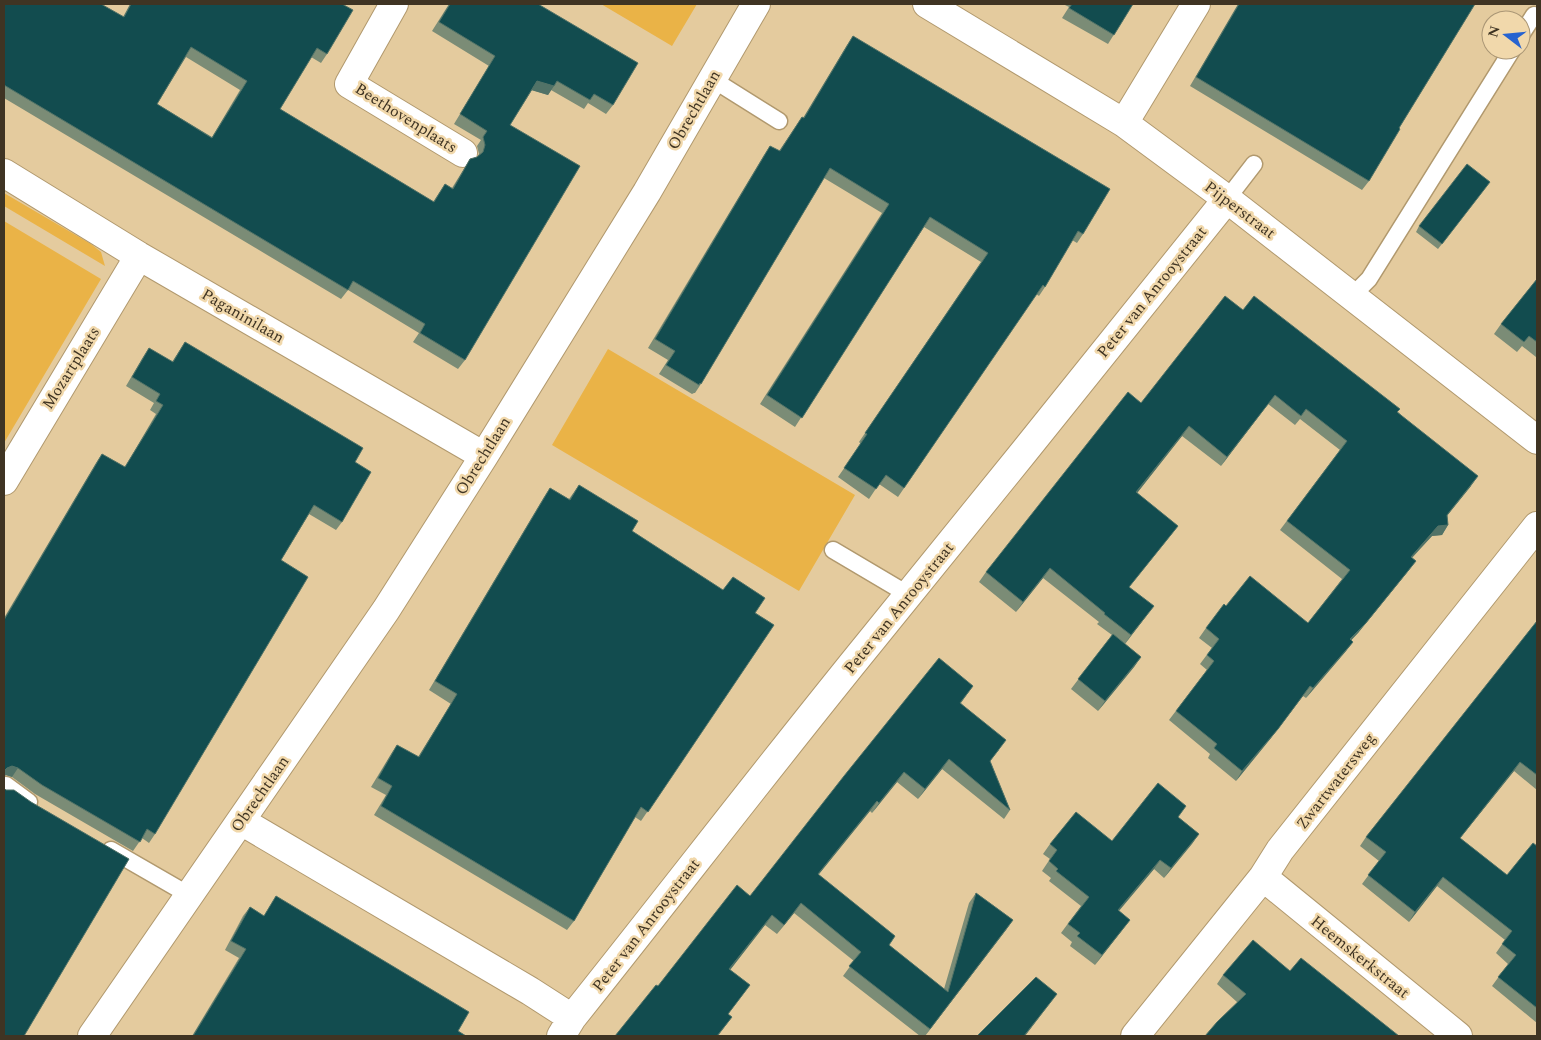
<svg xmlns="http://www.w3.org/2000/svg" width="1541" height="1040" font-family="Spectral,serif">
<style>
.green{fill:#eab347}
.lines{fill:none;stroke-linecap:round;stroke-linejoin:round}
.service-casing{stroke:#b1996e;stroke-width:19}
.minor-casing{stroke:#b1996e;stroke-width:30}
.service{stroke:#fff;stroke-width:16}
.minor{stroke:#fff;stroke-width:28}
.wall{fill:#7b8c76;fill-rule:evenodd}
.shaded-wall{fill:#517267}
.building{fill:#124c4f;stroke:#517267;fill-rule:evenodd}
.labels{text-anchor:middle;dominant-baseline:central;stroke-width:5;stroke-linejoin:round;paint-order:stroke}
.street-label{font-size:16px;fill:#3f3423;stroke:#f1d8ab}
</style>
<rect width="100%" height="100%" fill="#e4cb9e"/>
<path class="green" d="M 601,4 L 697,4 L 672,46 Z
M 4,193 L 91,244 L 101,252 L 105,266 L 4,206 Z
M 4,221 L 101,279 L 4,443 Z
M 608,349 L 855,495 L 799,591 L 552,445 Z"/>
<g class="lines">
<g class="service-casing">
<path id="service" d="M 1521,35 L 1534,15
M 712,79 L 779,121
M 1227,199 L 1254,164
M 1352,296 L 1369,279 L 1512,50
M 833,550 L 909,595
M 4,790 L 6,785 L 29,802
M 111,850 L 189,895"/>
</g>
<g class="minor-casing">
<path id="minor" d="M 394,4 L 349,84 L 463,153
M 927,4 L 1124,123 L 1227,199 L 1537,440
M 1124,123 L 1196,4
M 4,173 L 139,256 L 484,456
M 4,481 L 139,256
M 241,821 L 530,991 L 572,1018
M 1263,877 L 1458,1036
M 92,1036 L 386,610 L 484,456 L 647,192 L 756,4
M 561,1036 L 572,1018 C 672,893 769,766 870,642 C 990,495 1108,347 1227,199
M 1135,1036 L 1263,877 L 1280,850 L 1537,526"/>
</g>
<use href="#service" class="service"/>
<use href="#minor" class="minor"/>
</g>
<path class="wall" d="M 4,4 L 123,17 L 130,4 L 342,4 L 327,54 L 321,63 L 311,57 L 280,109 L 433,202 L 445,184 L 452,188 L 470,159 L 477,157 L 479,154 L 477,146 L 481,140 L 454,124 L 489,66 L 432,31 L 449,4 L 538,4 L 613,105 L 606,114 L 588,103 L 584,109 L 551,90 L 548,95 L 532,90 L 510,125 L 465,360 L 458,369 L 413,342 L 419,333 L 348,290 L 341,299 L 4,98 ZM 186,57 L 240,90 L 212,137 L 157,104 Z
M 1063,4 L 1133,4 L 1108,44 L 1062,18 L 1069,7 Z
M 1238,4 L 1475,4 L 1399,128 L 1369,181 L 1362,190 L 1190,86 Z
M 853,36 L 1083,234 L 1077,243 L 1072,240 L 1045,287 L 1039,296 L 1036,294 L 898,497 L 879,484 L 869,499 L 838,477 L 861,444 L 859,442 L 981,262 L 924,227 L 795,427 L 760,404 L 882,213 L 824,178 L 701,384 L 695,393 L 694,393 L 692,394 L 659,374 L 668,360 L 648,348 L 764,155 L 770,146 L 779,151 L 802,117 L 803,118 L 847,45 Z
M 1486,187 L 1438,249 L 1416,232 L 1419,226 Z
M 1537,279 L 1537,355 L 1536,357 L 1522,346 L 1517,352 L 1494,334 L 1501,324 Z
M 1243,310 L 1398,412 L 1471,486 L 1447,516 L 1448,525 L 1442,535 L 1432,536 L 1412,558 L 1409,570 L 1358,633 L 1351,640 L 1353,642 L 1346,651 L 1306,698 L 1303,696 L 1271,738 L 1236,781 L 1208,758 L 1210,754 L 1169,720 L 1207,670 L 1200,664 L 1212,648 L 1199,638 L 1206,628 L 1226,606 L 1308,623 L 1342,579 L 1280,530 L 1340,450 L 1300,419 L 1295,425 L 1268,404 L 1221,466 L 1182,436 L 1137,493 L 1178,526 L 1171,535 L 1129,587 L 1147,615 L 1125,644 L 1141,657 L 1134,667 L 1098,711 L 1071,689 L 1112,635 L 1097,624 L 1099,622 L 1043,578 L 1016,612 L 979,582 L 986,572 L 1141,403 Z
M 185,342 L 355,462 L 342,522 L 336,530 L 309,514 L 281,560 L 155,834 L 149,843 L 142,838 L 133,851 L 35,794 L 12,777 L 6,775 L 4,776 L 4,618 L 96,463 L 102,454 L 125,467 L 156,414 L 150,410 L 154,403 L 126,386 L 143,357 L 149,348 L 172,362 Z
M 579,485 L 632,531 L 774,625 L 641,821 L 635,817 L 574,921 L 567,930 L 374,815 L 386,795 L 371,787 L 391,754 L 397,745 L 418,757 L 451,704 L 429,690 L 544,497 L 550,488 L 569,499 Z
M 1537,621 L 1537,790 L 1514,771 L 1460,838 L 1507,875 L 1537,846 L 1537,1023 L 1492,986 L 1508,964 L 1496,953 L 1505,940 L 1437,886 L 1409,922 L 1362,884 L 1379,861 L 1360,846 L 1366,837 Z
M 973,686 L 961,703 L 999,750 L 990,761 L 1010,810 L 1004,819 L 942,769 L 918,799 L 897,782 L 872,813 L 870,811 L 818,875 L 895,936 L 889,945 L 944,989 L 969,903 L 976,893 L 1013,920 L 925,1036 L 920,1036 L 843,976 L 854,961 L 794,913 L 777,934 L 765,925 L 730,970 L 750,985 L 728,1014 L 732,1017 L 718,1036 L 615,1036 L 658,986 L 750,896 Z
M 1178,817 L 1199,834 L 1164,878 L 1154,869 L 1119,911 L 1130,920 L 1095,965 L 1070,946 L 1072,942 L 1061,933 L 1081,906 L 1049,881 L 1051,878 L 1042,871 L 1050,859 L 1043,854 L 1050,844 L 1112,841 Z
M 276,896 L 458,1031 L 466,1036 L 192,1036 L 239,958 L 225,950 L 243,916 L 250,907 L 264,916 Z
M 1290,971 L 1399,1036 L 1237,1002 L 1217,984 L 1223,975 Z"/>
<path class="shaded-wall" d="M 537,81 L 554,86 L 548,95 L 531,90 Z
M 1275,395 L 1268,404 L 1221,466 L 1227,457 Z
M 1189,426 L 1182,436 L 1130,502 L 1136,492 Z
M 1478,476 L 1471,486 L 1440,524 L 1447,515 Z
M 1448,525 L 1442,535 L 1432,536 L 1404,566 L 1411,557 L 1438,526 Z
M 1416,561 L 1409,570 L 1358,633 L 1343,649 L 1350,639 Z
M 1050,568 L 1043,578 L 1016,612 L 1023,602 Z
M 1154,606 L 1147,615 L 1124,645 L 1131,635 Z
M 1353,642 L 1346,651 L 1306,698 L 1313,688 Z
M 1141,657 L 1134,667 L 1098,711 L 1105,701 Z
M 1310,686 L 1271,738 L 1236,781 L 1242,771 Z
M 949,759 L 942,769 L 918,799 L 925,789 Z
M 1520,762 L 1514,771 L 1453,847 L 1460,838 Z
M 12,766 L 18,768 L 12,777 L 6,775 L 4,776 L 4,771 L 7,768 Z
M 904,772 L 897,782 L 872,813 L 879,803 Z
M 877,801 L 870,811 L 811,884 L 818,874 Z
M 1199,834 L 1192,844 L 1164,878 L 1171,868 Z
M 1160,860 L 1154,869 L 1111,920 L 1118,910 Z
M 1443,877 L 1437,886 L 1409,922 L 1415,912 Z
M 801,903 L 794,913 L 777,934 L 784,925 Z
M 772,915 L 765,925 L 723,979 L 729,969 Z
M 1013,920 L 1006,930 L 925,1036 L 930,1029 Z
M 1130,920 L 1095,965 L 1102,955 Z
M 1057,994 L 1025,1036 L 1024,1036 Z"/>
<path class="building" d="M 4,4 L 101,4 L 124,17 L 131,4 L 342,4 L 353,10 L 327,54 L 317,48 L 280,109 L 434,202 L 445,184 L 453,189 L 470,159 L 477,157 L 483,152 L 485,145 L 483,137 L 487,131 L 460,114 L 495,56 L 439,22 L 450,4 L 538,4 L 638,63 L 613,105 L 594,94 L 590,100 L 557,81 L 554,86 L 537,81 L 510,125 L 580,166 L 465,360 L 420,333 L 425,324 L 353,281 L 348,290 L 4,85 ZM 191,47 L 247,81 L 212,138 L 157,104 Z
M 1072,4 L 1133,4 L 1114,35 L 1069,8 Z
M 1239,4 L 1475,4 L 1399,128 L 1400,129 L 1369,181 L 1196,77 Z
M 853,36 L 1110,189 L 1083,234 L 1078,231 L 1045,287 L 1043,285 L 904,488 L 886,475 L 876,489 L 844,468 L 867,434 L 865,433 L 988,253 L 930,217 L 802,418 L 767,395 L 889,204 L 830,168 L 701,384 L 700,383 L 699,385 L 666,365 L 675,351 L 655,339 L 770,146 L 780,151 L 802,117 L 804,118 Z
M 1467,164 L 1490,182 L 1442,244 L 1419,226 Z
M 1537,279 L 1537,342 L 1529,336 L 1524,342 L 1501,324 Z
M 1225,296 L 1243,310 L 1254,296 L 1400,409 L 1397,412 L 1478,476 L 1447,515 L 1448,525 L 1438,526 L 1411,557 L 1416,561 L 1365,624 L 1350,639 L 1353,642 L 1313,688 L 1310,686 L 1278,729 L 1242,771 L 1214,748 L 1217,744 L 1176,711 L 1214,661 L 1207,655 L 1219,639 L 1206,628 L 1224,604 L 1226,606 L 1250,576 L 1308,623 L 1350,570 L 1287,521 L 1347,441 L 1306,409 L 1301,416 L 1275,395 L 1227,457 L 1189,426 L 1136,492 L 1178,526 L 1129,587 L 1154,606 L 1131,635 L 1104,614 L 1105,613 L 1050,568 L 1023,602 L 986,572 L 1128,392 L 1141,403 Z
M 185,342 L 363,448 L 355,462 L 371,472 L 342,522 L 314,505 L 281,560 L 308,577 L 155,834 L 147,829 L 140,842 L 42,785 L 18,768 L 12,766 L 7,768 L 4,771 L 4,620 L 102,454 L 125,467 L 163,405 L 156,401 L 160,394 L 132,377 L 149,348 L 173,362 Z
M 579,485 L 638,521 L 632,531 L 723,590 L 733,577 L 765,598 L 755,613 L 774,625 L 648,812 L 641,807 L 574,921 L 381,806 L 392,786 L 378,778 L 397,745 L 419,757 L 457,694 L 435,681 L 550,488 L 570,500 Z
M 1537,621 L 1537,775 L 1520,762 L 1460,838 L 1507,875 L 1533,843 L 1537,846 L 1537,1008 L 1498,977 L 1516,955 L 1502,944 L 1512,931 L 1443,877 L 1415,912 L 1368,875 L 1386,852 L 1366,837 Z
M 1113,634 L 1141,657 L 1105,701 L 1078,679 Z
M 939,658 L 973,686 L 960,703 L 1006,740 L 990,761 L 1010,810 L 949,759 L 925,789 L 904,772 L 879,803 L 877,801 L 818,874 L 895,936 L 889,945 L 948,992 L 976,893 L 1013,920 L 930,1029 L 849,966 L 861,952 L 801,903 L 784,925 L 772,915 L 729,969 L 750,985 L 728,1014 L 732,1017 L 717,1036 L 615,1036 L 656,985 L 658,986 L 737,885 L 750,896 L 844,776 Z
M 1158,783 L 1186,806 L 1178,817 L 1199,834 L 1171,868 L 1160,860 L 1118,910 L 1130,920 L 1102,955 L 1077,936 L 1080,933 L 1068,924 L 1089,897 L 1056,871 L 1058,869 L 1049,861 L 1057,850 L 1050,844 L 1076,812 L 1112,841 Z
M 4,788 L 6,790 L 14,790 L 31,802 L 129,859 L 24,1036 L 4,1036 Z
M 276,896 L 469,1012 L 458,1031 L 466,1036 L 193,1036 L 246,949 L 231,941 L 250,907 L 264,916 Z
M 1253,940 L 1290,971 L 1301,958 L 1399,1036 L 1205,1036 L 1217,1022 L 1246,994 L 1223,975 Z
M 1036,977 L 1057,994 L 1024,1036 L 977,1036 Z"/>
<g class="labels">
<g class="street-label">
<text transform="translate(694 110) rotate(-60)">Obrechtlaan</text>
<text transform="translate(406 118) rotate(32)">Beethovenplaats</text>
<text transform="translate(1240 210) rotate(37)">Pijperstraat</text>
<text transform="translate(1152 292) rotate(-51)">Peter van Anrooystraat</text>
<text transform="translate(243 316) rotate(30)">Paganinilaan</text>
<text transform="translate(71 368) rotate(-58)">Mozartplaats</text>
<text transform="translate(483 456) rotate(-58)">Obrechtlaan</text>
<text transform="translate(899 608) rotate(-51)">Peter van Anrooystraat</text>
<text transform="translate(1336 781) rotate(-52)">Zwartwatersweg</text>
<text transform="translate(260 794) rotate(-55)">Obrechtlaan</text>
<text transform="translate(646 925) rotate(-52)">Peter van Anrooystraat</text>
<text transform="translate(1360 957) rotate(39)">Heemskerkstraat</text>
</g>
</g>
<rect width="1541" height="1040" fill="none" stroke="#3f3423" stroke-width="10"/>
<g transform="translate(1506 35) rotate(286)"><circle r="24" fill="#f1d8ab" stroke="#aa9675"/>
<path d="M0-4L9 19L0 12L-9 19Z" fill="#2763d0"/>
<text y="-8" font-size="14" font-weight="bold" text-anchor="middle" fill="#3f3423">N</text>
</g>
</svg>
